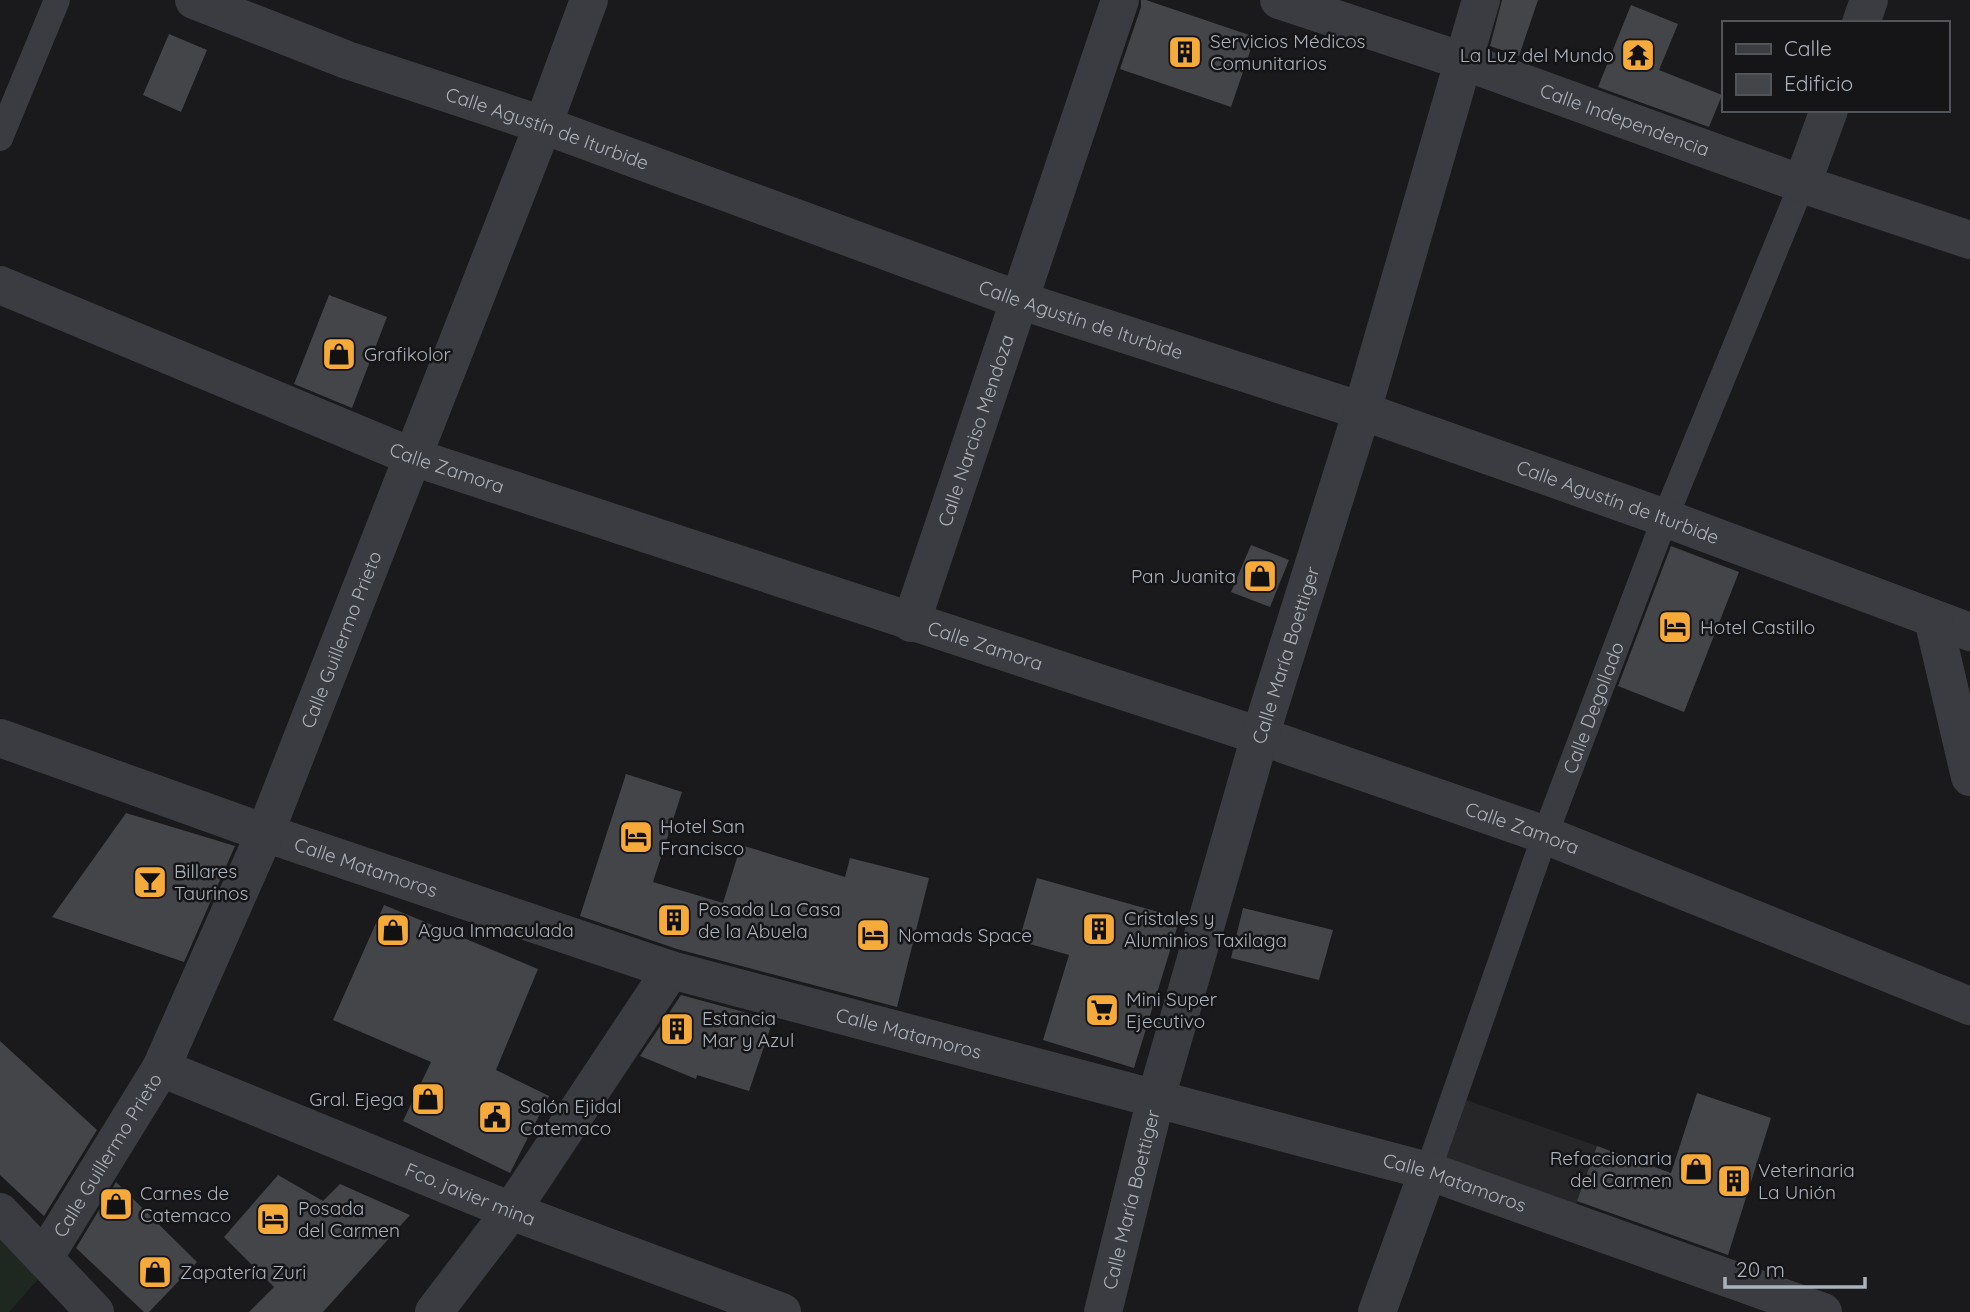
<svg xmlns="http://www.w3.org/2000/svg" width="1970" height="1312" font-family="Quicksand,sans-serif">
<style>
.built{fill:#262629}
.green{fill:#1f2820}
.building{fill:#444549}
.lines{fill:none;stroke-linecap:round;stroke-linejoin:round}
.service{stroke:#3b3c41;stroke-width:26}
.pedestrian{stroke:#3b3c41;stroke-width:38}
.minor{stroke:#3b3c41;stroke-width:38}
.tertiary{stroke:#3b3c41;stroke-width:38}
.labels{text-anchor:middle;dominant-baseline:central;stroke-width:5;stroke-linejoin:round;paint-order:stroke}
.poi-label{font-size:19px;fill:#acb2bc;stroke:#151517;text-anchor:start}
.street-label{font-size:19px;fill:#acb2bc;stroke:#151517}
</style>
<rect width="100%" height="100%" fill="#1a1a1c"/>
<path class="built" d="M 1466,1100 L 1597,1146 L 1575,1208 L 1444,1163 Z"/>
<path class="green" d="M 0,1237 L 41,1276 L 9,1312 L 0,1312 Z"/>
<path class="building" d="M 1141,0 L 1146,0 L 1255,37 L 1231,107 L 1120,69 L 1141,7 Z
M 1502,0 L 1538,0 L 1519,56 L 1490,46 Z
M 1631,5 L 1678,24 L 1659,70 L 1722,95 L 1709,127 L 1598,87 Z
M 169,34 L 207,50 L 181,112 L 143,95 Z
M 329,295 L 387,317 L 352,408 L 294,384 Z
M 1251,545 L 1289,560 L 1270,607 L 1231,592 Z
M 1671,546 L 1739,572 L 1684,712 L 1618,686 Z
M 626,774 L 682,792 L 653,882 L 723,903 L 741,845 L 845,877 L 850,858 L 929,878 L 897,1007 L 677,949 L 580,916 Z
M 126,813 L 235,846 L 184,962 L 52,917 Z
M 1037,878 L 1180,918 L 1134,1068 L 1043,1040 L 1069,955 L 1019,941 Z
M 384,905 L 538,969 L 496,1070 L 549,1096 L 510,1173 L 403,1121 L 431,1062 L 333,1020 Z
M 1243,908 L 1333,930 L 1319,980 L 1231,958 Z
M 681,995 L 773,1020 L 749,1091 L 697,1075 L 696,1079 L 640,1056 Z
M 0,1041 L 97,1130 L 44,1216 L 0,1175 Z
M 1697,1093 L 1771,1118 L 1728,1255 L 1577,1201 L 1597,1146 L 1671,1173 Z
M 278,1175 L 323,1201 L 340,1184 L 410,1215 L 323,1312 L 249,1312 L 274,1287 L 224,1237 Z
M 116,1182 L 197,1262 L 149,1312 L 144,1312 L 76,1248 Z"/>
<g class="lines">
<g class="service">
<path d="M 0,138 L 57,0"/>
<path id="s1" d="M 1428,1171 L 1545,835 L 1665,518 L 1802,184"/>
</g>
<path class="pedestrian" d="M 434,1312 L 511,1211 L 671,970"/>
<g class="minor">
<path id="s2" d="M 194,0 L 347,60 L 543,125 L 1019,300 L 1362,411 L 1665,518 L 1970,632"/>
<path id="s3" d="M 1279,0 L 1463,61 L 1802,184 L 1970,240"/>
<path d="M 1861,23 L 1869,0"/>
<path d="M 1802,184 L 1829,110"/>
<path id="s4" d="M 0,285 L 413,457 L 1260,736 L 1545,835 L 1970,1006"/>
<path d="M 1933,619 L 1970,777"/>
<path id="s5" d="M 911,623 L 1120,0"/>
<path id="s6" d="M 0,738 L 265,833 L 671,970 L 1428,1171 L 1823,1312"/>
<path id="s7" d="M 161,1068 L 511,1211 L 782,1312"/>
<path id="s8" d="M 44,1258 L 161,1068 L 265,833 L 543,125 L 589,0"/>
<path id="s9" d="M 1103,1312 L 1156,1098 L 1260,736 L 1362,411 L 1481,0"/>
<path d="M 1377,1312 L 1428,1171"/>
</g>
<path class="tertiary" d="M 0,1212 L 95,1312"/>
</g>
<defs>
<g id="building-square" transform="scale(1.75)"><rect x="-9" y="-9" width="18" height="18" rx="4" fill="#f5aa39" stroke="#151517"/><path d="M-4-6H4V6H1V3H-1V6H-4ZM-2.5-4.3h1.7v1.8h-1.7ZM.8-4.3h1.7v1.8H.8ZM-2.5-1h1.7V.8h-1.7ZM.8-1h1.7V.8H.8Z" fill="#111"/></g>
<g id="temple-square" transform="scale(1.75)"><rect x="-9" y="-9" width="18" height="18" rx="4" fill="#f5aa39" stroke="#151517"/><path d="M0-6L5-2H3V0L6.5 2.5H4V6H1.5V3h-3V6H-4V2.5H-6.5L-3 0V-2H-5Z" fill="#111"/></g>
<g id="shop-square" transform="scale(1.75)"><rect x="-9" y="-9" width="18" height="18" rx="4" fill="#f5aa39" stroke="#151517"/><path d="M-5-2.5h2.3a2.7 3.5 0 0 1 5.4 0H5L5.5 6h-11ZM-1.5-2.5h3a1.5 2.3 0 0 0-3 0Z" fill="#111"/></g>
<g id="hotel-square" transform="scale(1.75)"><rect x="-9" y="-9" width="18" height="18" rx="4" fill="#f5aa39" stroke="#151517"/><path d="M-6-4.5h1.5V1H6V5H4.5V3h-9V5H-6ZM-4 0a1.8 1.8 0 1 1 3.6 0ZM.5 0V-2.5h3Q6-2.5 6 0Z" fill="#111"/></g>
<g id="bar-square" transform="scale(1.75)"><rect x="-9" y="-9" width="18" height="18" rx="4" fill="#f5aa39" stroke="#151517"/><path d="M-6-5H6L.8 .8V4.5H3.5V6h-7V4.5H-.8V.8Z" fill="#111"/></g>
<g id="supermarket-square" transform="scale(1.75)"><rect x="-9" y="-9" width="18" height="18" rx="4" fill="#f5aa39" stroke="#151517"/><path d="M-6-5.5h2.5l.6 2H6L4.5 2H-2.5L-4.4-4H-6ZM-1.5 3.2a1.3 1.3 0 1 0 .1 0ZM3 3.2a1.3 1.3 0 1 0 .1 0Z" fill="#111"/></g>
<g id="civic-square" transform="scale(1.75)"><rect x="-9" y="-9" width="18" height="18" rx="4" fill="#f5aa39" stroke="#151517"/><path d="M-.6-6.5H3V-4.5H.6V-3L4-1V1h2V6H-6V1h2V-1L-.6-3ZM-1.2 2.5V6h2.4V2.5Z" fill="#111"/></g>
</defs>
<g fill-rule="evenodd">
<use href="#building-square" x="1185" y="52"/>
<use href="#temple-square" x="1638" y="55"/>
<use href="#shop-square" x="339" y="354"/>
<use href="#shop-square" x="1260" y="576"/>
<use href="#hotel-square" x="1675" y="627"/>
<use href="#hotel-square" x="636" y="837"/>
<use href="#bar-square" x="150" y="882"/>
<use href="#building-square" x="674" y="920"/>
<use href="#building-square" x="1099" y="929"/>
<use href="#shop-square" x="393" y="930"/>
<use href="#hotel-square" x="873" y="935"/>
<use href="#supermarket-square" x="1102" y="1010"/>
<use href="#building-square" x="677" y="1029"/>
<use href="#shop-square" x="428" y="1099"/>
<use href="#civic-square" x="495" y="1117"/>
<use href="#shop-square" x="1696" y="1169"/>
<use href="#building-square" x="1734" y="1181"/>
<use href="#shop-square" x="116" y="1204"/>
<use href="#hotel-square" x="273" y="1219"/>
<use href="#shop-square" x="155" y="1272"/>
</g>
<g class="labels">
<g class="poi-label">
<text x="1210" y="41">Servicios Médicos<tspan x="1210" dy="22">Comunitarios</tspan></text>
<text x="1614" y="55" text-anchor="end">La Luz del Mundo</text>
<text x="364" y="354">Grafikolor</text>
<text x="1236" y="576" text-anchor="end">Pan Juanita</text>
<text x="1700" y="627">Hotel Castillo</text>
<text x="660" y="826">Hotel San<tspan x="660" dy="22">Francisco</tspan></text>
<text x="174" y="871">Billares<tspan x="174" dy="22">Taurinos</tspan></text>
<text x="698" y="909">Posada La Casa<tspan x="698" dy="22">de la Abuela</tspan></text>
<text x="1124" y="918">Cristales y<tspan x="1124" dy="22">Aluminios Taxilaga</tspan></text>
<text x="418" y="930">Agua Inmaculada</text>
<text x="898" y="935">Nomads Space</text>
<text x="1126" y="999">Mini Super<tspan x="1126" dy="22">Ejecutivo</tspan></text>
<text x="702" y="1018">Estancia<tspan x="702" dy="22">Mar y Azul</tspan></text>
<text x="404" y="1099" text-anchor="end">Gral. Ejega</text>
<text x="520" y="1106">Salón Ejidal<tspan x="520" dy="22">Catemaco</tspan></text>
<text x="1672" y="1158" text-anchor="end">Refaccionaria<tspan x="1672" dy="22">del Carmen</tspan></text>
<text x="1758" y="1170">Veterinaria<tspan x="1758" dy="22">La Unión</tspan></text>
<text x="140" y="1193">Carnes de<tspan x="140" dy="22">Catemaco</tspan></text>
<text x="298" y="1208">Posada<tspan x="298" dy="22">del Carmen</tspan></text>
<text x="180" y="1272">Zapatería Zuri</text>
</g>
<g class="street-label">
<text stroke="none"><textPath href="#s3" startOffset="366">Calle Independencia</textPath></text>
<text stroke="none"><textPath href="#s2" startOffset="376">Calle Agustín de Iturbide</textPath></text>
<text stroke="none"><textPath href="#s2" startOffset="943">Calle Agustín de Iturbide</textPath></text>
<text stroke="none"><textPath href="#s5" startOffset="203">Calle Narciso Mendoza</textPath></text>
<text stroke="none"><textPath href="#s4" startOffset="483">Calle Zamora</textPath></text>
<text stroke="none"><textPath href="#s2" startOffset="1510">Calle Agustín de Iturbide</textPath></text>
<text stroke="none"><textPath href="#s8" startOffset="688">Calle Guillermo Prieto</textPath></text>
<text stroke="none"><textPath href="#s4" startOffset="1050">Calle Zamora</textPath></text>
<text stroke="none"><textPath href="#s9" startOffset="682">Calle María Boettiger</textPath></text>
<text stroke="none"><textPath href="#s1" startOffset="492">Calle Degollado</textPath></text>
<text stroke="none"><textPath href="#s4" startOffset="1617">Calle Zamora</textPath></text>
<text stroke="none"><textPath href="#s6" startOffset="388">Calle Matamoros</textPath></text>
<text stroke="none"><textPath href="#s6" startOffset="956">Calle Matamoros</textPath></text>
<text stroke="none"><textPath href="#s8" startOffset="121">Calle Guillermo Prieto</textPath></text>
<text stroke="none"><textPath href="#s6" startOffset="1522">Calle Matamoros</textPath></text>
<text stroke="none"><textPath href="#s7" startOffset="334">Fco. javier mina</textPath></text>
<text stroke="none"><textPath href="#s9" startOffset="116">Calle María Boettiger</textPath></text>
</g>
</g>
<rect x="1722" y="21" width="228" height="91" fill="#151517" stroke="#515459" stroke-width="2"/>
<rect x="1736" y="44" width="35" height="10" fill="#3b3c41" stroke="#515459" stroke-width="2"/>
<text x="1784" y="56" font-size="21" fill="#acb2bc">Calle</text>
<rect x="1736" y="74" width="35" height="21" fill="#444549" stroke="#515459" stroke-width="2"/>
<text x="1784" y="91" font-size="21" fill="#acb2bc">Edificio</text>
<path d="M1725 1277v10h140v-10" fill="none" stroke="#acb2bc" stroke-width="3.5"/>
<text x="1736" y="1277" font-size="21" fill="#acb2bc" stroke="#151517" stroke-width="5" paint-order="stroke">20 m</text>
</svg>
